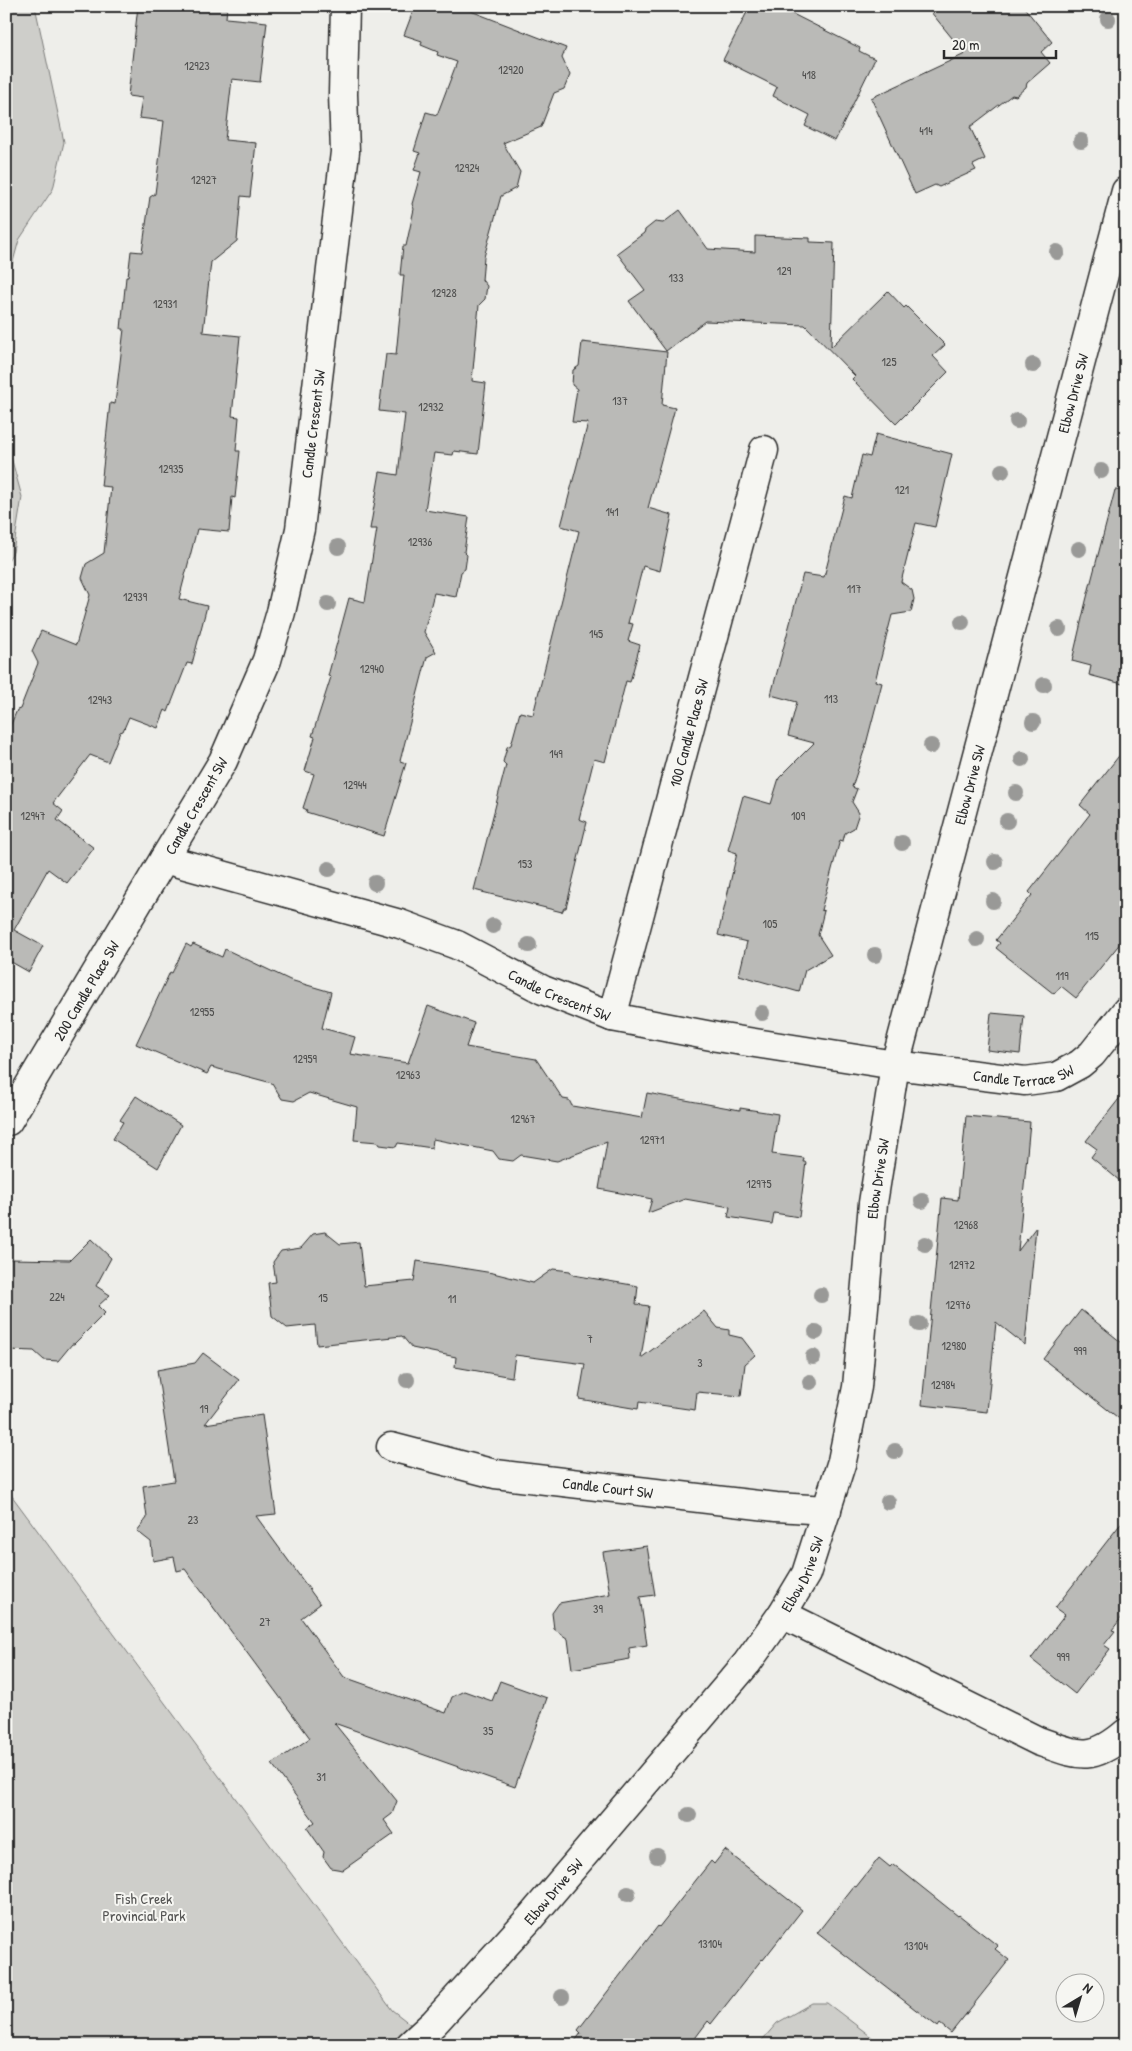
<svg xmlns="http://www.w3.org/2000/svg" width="1132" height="2051" font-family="'Patrick Hand',sans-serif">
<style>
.green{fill:#cececa;stroke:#7c7c7a}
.building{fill:#babab7;stroke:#2b2b2b}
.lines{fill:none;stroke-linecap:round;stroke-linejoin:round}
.minor-casing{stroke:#2b2b2b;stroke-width:31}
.minor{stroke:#f6f6f2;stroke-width:28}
.tree{fill:#999997}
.labels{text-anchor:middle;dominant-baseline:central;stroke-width:4;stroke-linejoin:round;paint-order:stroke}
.number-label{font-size:12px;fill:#4f4f4e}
.street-label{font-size:15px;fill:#2b2b2b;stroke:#f6f6f2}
.park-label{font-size:15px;fill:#545453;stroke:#f6f6f2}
</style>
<rect width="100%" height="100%" fill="#eeeeea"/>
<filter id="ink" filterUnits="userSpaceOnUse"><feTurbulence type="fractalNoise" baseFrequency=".02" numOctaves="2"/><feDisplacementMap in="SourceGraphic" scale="10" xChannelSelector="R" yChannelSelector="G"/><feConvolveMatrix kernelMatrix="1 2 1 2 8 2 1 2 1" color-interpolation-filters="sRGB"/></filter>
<g filter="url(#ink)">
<path class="green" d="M 6,6 L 35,6 L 64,142 L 53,189 L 19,240 L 6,287 Z
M 6,439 L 22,497 L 13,552 L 6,564 Z
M 6,1488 L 392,2010 L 437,2045 L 6,2045 Z
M 812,2003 L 827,2003 L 882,2045 L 758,2045 L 777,2023 Z"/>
<path class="building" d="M 138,6 L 227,6 L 226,18 L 267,22 L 260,82 L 232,79 L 225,140 L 256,143 L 250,197 L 241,196 L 237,241 L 211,262 L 203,332 L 240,336 L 232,416 L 239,417 L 236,451 L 240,451 L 235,498 L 232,497 L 229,532 L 197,529 L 179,599 L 207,606 L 192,664 L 187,663 L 168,712 L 165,710 L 158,728 L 129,717 L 123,731 L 120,732 L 108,762 L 90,755 L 53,803 L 63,811 L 57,820 L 94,848 L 67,883 L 48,869 L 14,930 L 43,946 L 29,972 L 6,959 L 6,736 L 17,710 L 20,709 L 38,663 L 32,651 L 41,631 L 76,645 L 90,595 L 82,578 L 86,564 L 104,553 L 111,487 L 101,486 L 110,403 L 115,404 L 124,329 L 121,329 L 126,277 L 128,277 L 131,251 L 142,252 L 150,197 L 155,194 L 164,121 L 139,118 L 142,98 L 128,96 Z
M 415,6 L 458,6 L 566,48 L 562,58 L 570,75 L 564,89 L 554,93 L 541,127 L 503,143 L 520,172 L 516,188 L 501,196 L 484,257 L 482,280 L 487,286 L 485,299 L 479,305 L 472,381 L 486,383 L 478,454 L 454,451 L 453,455 L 434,453 L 425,510 L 469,517 L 464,552 L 467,555 L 465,569 L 461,572 L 456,597 L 434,593 L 424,632 L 436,652 L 427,657 L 400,761 L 406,763 L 384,836 L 306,812 L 307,810 L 303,808 L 314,774 L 305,771 L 315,737 L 312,736 L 331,677 L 328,676 L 349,598 L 365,602 L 377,529 L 370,529 L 380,472 L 398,475 L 405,414 L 379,411 L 386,354 L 396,355 L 404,275 L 400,275 L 403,246 L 406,246 L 414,209 L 412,204 L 421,172 L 414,170 L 420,153 L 414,151 L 426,112 L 437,115 L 457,62 L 437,55 L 438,52 L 421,45 L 422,41 L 404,35 Z
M 750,6 L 777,6 L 860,48 L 859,51 L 875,59 L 835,141 L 805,126 L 810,115 L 773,96 L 777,87 L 723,60 Z
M 926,6 L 1023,6 L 1052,42 L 1041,52 L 1050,63 L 1027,83 L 1026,87 L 1016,96 L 1012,95 L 970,127 L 985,159 L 973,165 L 976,170 L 939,187 L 935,185 L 915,194 L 871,98 L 965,54 Z
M 680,210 L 708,249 L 755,252 L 755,236 L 810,238 L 810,242 L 834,243 L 831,347 L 888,291 L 904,308 L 906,306 L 945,345 L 933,356 L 948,372 L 896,424 L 852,379 L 855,376 L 805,325 L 705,321 L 666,351 L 629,301 L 645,290 L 617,253 L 644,233 L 645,230 L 655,222 L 663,223 Z
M 582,342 L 667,352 L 662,405 L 675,408 L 648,508 L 672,515 L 660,571 L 643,566 L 628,623 L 633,624 L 628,641 L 640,645 L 630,682 L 626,681 L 605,762 L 594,759 L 579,819 L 587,822 L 566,908 L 564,908 L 562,912 L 474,890 L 506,765 L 503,762 L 507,747 L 511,745 L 520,712 L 533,715 L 579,531 L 561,526 L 588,423 L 572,422 L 577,389 L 572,385 L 573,370 L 579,366 Z
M 876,434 L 952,454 L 935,527 L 916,523 L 907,558 L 901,582 L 912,590 L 914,599 L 911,612 L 892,615 L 875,681 L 882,683 L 865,748 L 852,787 L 857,789 L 852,802 L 859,813 L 854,828 L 845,833 L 843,841 L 840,840 L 821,910 L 824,911 L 818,935 L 831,955 L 805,970 L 799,992 L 739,975 L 747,942 L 718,935 L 737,853 L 728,850 L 743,796 L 771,804 L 779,778 L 814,743 L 788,736 L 797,702 L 771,695 L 803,574 L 824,577 L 845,496 L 852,498 L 862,455 L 870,457 Z
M 1115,490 L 1126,491 L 1126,685 L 1089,675 L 1091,666 L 1072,661 L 1086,601 Z
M 1126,747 L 1126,936 L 1076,998 L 1061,986 L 1054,994 L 996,948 L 1000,943 L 996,940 L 1032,895 L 1029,892 L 1090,814 L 1080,805 Z
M 186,944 L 191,947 L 193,944 L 222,957 L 225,949 L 290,980 L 331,992 L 322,1028 L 355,1037 L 350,1054 L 408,1063 L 428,1006 L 474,1023 L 466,1047 L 536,1059 L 563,1099 L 569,1100 L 572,1106 L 642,1118 L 647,1093 L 740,1110 L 740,1108 L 778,1114 L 772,1154 L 804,1158 L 803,1162 L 806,1162 L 799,1217 L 774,1213 L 772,1224 L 728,1217 L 730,1207 L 685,1199 L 648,1213 L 652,1199 L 599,1189 L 607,1142 L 557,1161 L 521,1155 L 513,1161 L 499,1159 L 493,1151 L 433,1139 L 432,1148 L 398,1143 L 396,1147 L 380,1145 L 378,1142 L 354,1140 L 357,1107 L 309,1093 L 294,1101 L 282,1099 L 272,1083 L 211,1067 L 207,1074 L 136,1044 L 170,972 L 172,973 Z
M 991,1013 L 1024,1016 L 1020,1054 L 987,1050 Z
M 1126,1090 L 1126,1186 L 1091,1157 L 1097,1149 L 1086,1141 Z
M 136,1096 L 181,1125 L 158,1168 L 113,1139 L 123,1122 L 120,1120 Z
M 966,1116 L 1030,1122 L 1018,1251 L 1036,1227 L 1025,1345 L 996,1322 L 987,1412 L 922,1405 L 942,1198 L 958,1200 Z
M 325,1232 L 340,1244 L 359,1242 L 364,1286 L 414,1281 L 417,1261 L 493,1273 L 533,1283 L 553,1269 L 570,1271 L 573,1275 L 638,1286 L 636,1304 L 649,1306 L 641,1358 L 704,1311 L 718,1328 L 729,1330 L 729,1335 L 742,1338 L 755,1355 L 745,1364 L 741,1396 L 697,1392 L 695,1410 L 639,1402 L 638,1409 L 579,1399 L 585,1364 L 515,1355 L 512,1377 L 455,1367 L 456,1357 L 412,1348 L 402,1336 L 317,1345 L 315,1325 L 287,1328 L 272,1316 L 268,1283 L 276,1282 L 273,1262 L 281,1251 L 301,1248 L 313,1234 Z
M 91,1239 L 111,1258 L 96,1286 L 110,1295 L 98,1306 L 105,1313 L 74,1344 L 72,1344 L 58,1361 L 44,1360 L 34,1351 L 8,1350 L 9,1325 L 6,1325 L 6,1286 L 9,1286 L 9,1259 L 70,1260 Z
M 1081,1310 L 1126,1346 L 1126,1424 L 1043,1359 Z
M 203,1353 L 239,1380 L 205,1424 L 262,1415 L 276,1514 L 256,1516 L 320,1604 L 301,1618 L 344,1677 L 446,1713 L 452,1697 L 464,1691 L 492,1701 L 500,1681 L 547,1698 L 515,1787 L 334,1723 L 397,1801 L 392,1814 L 384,1820 L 394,1834 L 343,1870 L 331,1868 L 323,1857 L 324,1852 L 307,1828 L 315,1822 L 272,1764 L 310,1738 L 185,1569 L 177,1571 L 174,1557 L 153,1561 L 151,1542 L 137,1531 L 147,1518 L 143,1486 L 174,1481 L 157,1370 L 195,1363 Z
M 1126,1517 L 1126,1612 L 1112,1630 L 1115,1631 L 1104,1645 L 1110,1649 L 1075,1694 L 1031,1659 L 1065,1615 L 1055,1608 Z
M 647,1546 L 655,1595 L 640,1597 L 647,1645 L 629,1648 L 630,1659 L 572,1669 L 568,1639 L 554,1629 L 552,1613 L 559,1603 L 610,1594 L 603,1552 Z
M 725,1850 L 802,1910 L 763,1960 L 762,1959 L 711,2024 L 708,2021 L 690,2045 L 572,2045 L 581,2033 L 578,2030 L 658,1926 L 659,1927 L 711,1861 L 714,1864 Z
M 879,1858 L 890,1867 L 893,1864 L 958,1916 L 959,1915 L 998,1946 L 995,1949 L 1009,1960 L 951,2033 L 940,2024 L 938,2027 L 817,1933 L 854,1886 L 856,1887 Z"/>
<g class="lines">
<g class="minor-casing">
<g id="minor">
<path id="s1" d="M 345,6 L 343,94 L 345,152 L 300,529 L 281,612 L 267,660 L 223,761 L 164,859 L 400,924 L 457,945 L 543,990 L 612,1017 L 717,1037 L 895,1065 L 1025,1081 L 1056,1077 L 1080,1064 L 1092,1054 L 1126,1011"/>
<path id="s2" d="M 612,1017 L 764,450"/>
<path id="s3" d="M 8,1121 L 164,859"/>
<path id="s4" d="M 391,1447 L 495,1474 L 776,1507 L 827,1510"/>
<path d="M 782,1614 L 1038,1741 C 1078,1755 1091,1763 1126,1733"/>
<path id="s5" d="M 410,2045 L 434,2023 L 530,1918 L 747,1663 L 782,1614 L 806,1574 L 842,1461 L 857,1387 L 873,1203 L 895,1065 L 1126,191"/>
</g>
</g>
<use href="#minor" class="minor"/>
</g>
<g class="tree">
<circle cx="1108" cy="19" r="8"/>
<circle cx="1081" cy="141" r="8"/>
<circle cx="1057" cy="252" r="8"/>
<circle cx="1033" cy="365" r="8"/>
<circle cx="1017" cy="421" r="8"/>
<circle cx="1002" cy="471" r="8"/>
<circle cx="1101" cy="471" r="8"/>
<circle cx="338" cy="547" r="8"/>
<circle cx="1079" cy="549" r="8"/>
<circle cx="328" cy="604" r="8"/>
<circle cx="962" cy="622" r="8"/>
<circle cx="1059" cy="629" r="8"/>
<circle cx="1044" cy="685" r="8"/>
<circle cx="1033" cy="722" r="8"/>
<circle cx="931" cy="746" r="8"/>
<circle cx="1022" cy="759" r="8"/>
<circle cx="1016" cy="793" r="8"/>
<circle cx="1007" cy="821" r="8"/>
<circle cx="902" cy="843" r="8"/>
<circle cx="995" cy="862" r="8"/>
<circle cx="329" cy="869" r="8"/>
<circle cx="375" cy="883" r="8"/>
<circle cx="993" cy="901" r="8"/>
<circle cx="493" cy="926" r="8"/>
<circle cx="977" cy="939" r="8"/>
<circle cx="529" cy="945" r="8"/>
<circle cx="875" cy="955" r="8"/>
<circle cx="762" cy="1013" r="8"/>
<circle cx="922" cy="1201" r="8"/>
<circle cx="925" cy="1244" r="8"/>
<circle cx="821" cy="1295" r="8"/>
<circle cx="919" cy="1324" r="8"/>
<circle cx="816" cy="1332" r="8"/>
<circle cx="813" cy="1357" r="8"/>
<circle cx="407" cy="1380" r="8"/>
<circle cx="810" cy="1382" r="8"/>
<circle cx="895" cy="1451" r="8"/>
<circle cx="888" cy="1502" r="8"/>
<circle cx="689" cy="1815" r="8"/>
<circle cx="657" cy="1856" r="8"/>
<circle cx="628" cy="1894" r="8"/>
<circle cx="562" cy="1997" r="8"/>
</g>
</g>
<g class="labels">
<g class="number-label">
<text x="197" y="65">12923</text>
<text x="511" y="69">12920</text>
<text x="809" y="74">418</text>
<text x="926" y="130">414</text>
<text x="467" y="167">12924</text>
<text x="204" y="179">12927</text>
<text x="784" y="270">129</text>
<text x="676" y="277">133</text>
<text x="444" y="292">12928</text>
<text x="165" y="303">12931</text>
<text x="889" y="361">125</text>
<text x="620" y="400">137</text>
<text x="431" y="406">12932</text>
<text x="171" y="468">12935</text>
<text x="902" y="489">121</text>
<text x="612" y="511">141</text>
<text x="420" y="541">12936</text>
<text x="854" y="588">117</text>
<text x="135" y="596">12939</text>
<text x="596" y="633">145</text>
<text x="372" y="668">12940</text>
<text x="831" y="698">113</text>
<text x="100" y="699">12943</text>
<text x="556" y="753">149</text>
<text x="355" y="784">12944</text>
<text x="33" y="815">12947</text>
<text x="798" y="815">109</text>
<text x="525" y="863">153</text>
<text x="770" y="923">105</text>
<text x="1092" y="935">115</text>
<text x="1062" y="975">119</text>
<text x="202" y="1011">12955</text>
<text x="305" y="1058">12959</text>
<text x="408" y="1074">12963</text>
<text x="523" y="1118">12967</text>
<text x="652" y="1139">12971</text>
<text x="759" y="1183">12975</text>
<text x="966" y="1224">12968</text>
<text x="962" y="1264">12972</text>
<text x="57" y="1296">224</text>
<text x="323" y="1297">15</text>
<text x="452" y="1298">11</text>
<text x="958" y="1304">12976</text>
<text x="590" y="1338">7</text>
<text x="954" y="1345">12980</text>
<text x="1080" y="1350">999</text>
<text x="700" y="1362">3</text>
<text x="943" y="1384">12984</text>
<text x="204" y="1408">19</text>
<text x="193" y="1519">23</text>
<text x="598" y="1608">39</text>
<text x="265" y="1621">27</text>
<text x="1063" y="1656">999</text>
<text x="488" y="1730">35</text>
<text x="321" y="1776">31</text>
<text x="710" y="1943">13104</text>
<text x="916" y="1945">13104</text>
</g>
<g class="street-label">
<text stroke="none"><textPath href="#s5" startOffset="1830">Elbow Drive SW</textPath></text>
<text transform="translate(313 424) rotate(-83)">Candle Crescent SW</text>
<text stroke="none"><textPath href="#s2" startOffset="294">100 Candle Place SW</textPath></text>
<text stroke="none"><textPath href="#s5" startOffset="1425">Elbow Drive SW</textPath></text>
<text transform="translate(196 806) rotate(-60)">Candle Crescent SW</text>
<text stroke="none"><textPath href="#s3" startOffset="152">200 Candle Place SW</textPath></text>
<text stroke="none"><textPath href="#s1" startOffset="1305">Candle Crescent SW</textPath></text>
<text stroke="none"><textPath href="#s1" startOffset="1779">Candle Terrace SW</textPath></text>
<text stroke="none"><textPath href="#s5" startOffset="1020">Elbow Drive SW</textPath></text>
<text stroke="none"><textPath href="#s4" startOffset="221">Candle Court SW</textPath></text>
<text stroke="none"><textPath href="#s5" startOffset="615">Elbow Drive SW</textPath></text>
<text stroke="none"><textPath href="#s5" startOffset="210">Elbow Drive SW</textPath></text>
</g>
<g class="park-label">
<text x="144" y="1898">Fish Creek<tspan x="144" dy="17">Provincial Park</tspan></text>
</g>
</g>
<rect width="1132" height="2051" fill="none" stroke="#f6f6f2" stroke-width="25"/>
<rect x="12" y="12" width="1107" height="2026" fill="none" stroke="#2b2b2b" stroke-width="2" filter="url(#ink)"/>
<g transform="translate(1080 1998) rotate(38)"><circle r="24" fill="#f6f6f2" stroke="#a5a5a2"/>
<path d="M0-4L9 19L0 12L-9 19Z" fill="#2b2b2b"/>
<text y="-8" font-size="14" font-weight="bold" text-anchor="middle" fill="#2b2b2b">N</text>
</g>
<path d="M944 50v8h112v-8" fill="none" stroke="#2b2b2b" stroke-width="2.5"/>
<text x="952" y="50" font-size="15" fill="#2b2b2b" stroke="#f6f6f2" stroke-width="4" paint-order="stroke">20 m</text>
</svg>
